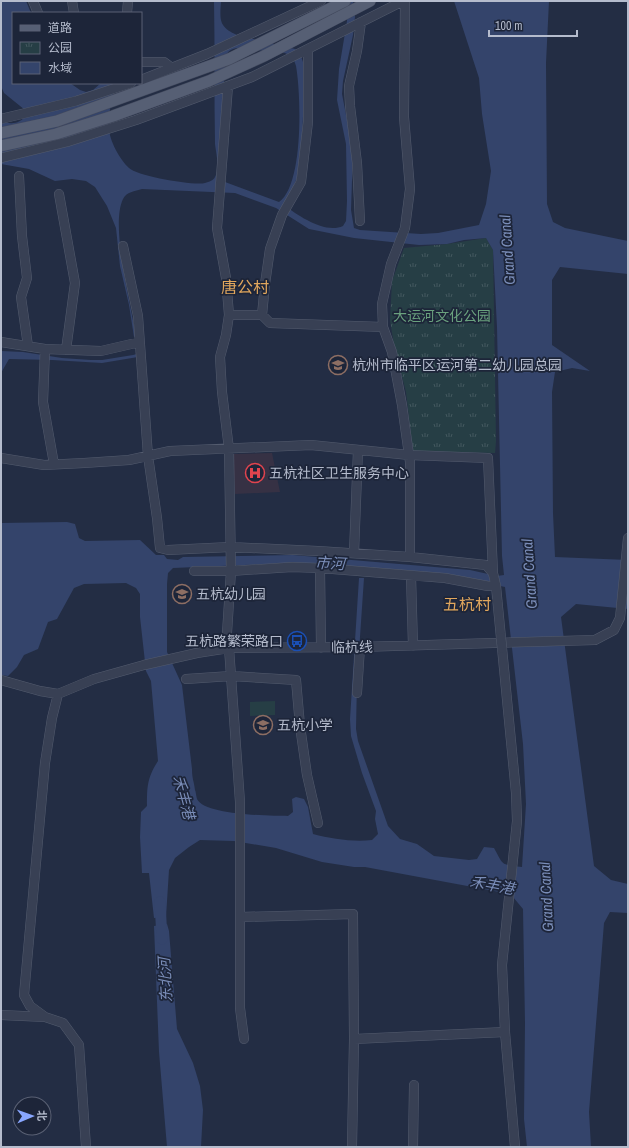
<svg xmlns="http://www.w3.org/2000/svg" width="629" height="1148" font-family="'Archivo Narrow','Noto Sans SC',sans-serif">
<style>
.medical{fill:#363144}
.park{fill:url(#park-tufts)}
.garden{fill:#263e45}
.water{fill:#34446b;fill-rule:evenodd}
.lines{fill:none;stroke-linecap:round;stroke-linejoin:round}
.river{stroke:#34446b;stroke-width:11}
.minor-casing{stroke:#535b6e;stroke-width:10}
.major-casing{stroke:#42495d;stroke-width:12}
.minor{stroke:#384054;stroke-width:9}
.major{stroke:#565f74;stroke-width:11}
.minor-bridge-casing{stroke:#535b6e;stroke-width:10;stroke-linecap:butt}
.minor-bridge{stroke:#384054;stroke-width:9}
.labels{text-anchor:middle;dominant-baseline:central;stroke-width:3.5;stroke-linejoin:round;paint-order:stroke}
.park-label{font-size:14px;fill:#6aa17e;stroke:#1d2539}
.poi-label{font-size:14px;fill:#b5bccd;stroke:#1d2539;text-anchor:start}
.street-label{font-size:14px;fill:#b5bccd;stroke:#1d2539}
.water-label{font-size:15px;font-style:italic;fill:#7a8db8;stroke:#1d2539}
.quarter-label{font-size:16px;fill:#e1a75d;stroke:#1d2539}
</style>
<defs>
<pattern id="park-tufts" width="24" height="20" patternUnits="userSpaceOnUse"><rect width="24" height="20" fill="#263e45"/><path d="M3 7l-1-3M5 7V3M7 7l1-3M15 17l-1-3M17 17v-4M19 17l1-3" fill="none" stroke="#43585f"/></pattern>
</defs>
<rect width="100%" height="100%" fill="#232d44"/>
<path class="medical" d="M 272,453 L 280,492 L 235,494 L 233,454 Z"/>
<path class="park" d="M 486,238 L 493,250 L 496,441 L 495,453 L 413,451 L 406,392 L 394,345 L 390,320 L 392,281 L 404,248 L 447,244 Z"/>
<path class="garden" d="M 275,701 L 275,715 L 250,716 L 250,702 Z"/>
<path class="water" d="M 1,1 L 26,1 L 31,13 L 13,13 L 13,83 L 70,83 L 80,90 L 86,92 L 93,90 L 101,83 L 116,83 C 112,97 108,114 109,128 C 109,140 120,160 129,168 C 137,176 194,186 205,183 C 209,182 214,180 215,177 C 220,168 216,153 215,144 C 214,96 215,49 214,1 L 221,1 C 220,19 218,27 237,35 L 295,49 L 300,53 L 303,62 L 304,91 L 302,142 L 297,178 L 285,206 C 299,216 325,234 343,226 L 346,221 L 347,201 L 346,144 L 337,100 L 339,69 L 347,21 L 346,1 L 353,1 L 355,17 L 353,35 L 343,81 L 342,94 L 353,151 L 351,210 L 354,228 L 360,230 L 421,234 L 438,233 L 479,225 L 486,204 L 491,171 L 482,114 L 479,78 L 454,1 L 549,1 L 546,63 L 547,204 L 553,222 L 565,228 L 628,241 L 628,274 L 560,267 L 552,280 L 552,345 L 590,371 L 572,368 L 555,372 L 552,392 L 553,513 L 555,557 L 628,560 L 628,609 L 576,604 L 561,617 L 594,866 L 611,880 L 628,884 L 628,913 L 610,912 L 604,923 L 589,1112 L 591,1147 L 527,1147 L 524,1119 L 525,1023 L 523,909 L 513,897 L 505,893 L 365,867 L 354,867 L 322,862 L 276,848 L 234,841 L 200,840 L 189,847 L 175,858 L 169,870 L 166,917 L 154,918 L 149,873 L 142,873 L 140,837 L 141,812 L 147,806 C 147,787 147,778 158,761 L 151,681 L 146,671 L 140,617 L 140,594 L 136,588 L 126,583 L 84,584 L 74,588 L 57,619 L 48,622 L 38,649 L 24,655 L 17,667 L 8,676 L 1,675 L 1,523 L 67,522 L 75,524 L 79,538 L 85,541 L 140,540 L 156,555 L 164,555 L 167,559 L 178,560 L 183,557 L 293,555 L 470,570 L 497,576 L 504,575 L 502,556 L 497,327 L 493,250 L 486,238 L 464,240 L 447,244 L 419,245 L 354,238 L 309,229 L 276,208 L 235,193 L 142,189 C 135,191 126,192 123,199 C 110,226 131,304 136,336 L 134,337 L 129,305 L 120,266 L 116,228 L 107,206 L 95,187 L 86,181 L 72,179 L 55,181 L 29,169 L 1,164 L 1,121 C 11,125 20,124 26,115 L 25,110 L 4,93 L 1,86 ZM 237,48 L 285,53 C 292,56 294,59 296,66 C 301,94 304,185 279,202 L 225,182 L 220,135 L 226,56 C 228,51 231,49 237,48 ZM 291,563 L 477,581 L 505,587 L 523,744 L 526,804 L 522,867 C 500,864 504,866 494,848 L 484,847 L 477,859 L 469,860 L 434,856 L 417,844 L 400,839 L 388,826 L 358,741 L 356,729 L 357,681 L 364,578 L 359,578 L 350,719 L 351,736 L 362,773 L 376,811 L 375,819 L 378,834 L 372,840 C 353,842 332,839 313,834 L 308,807 L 304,799 L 296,797 L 292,799 L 293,812 L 288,816 C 271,816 204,815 197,799 C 196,796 196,792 195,790 C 194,781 192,779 192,769 L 182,685 L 167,652 L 167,584 L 168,573 L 173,568 Z
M 1,351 L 23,352 L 62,358 L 91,360 L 102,360 L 133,355 L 137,354 L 138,357 L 102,363 L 52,360 L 9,359 L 1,373 Z
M 167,924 L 169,931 L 177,1029 L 193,1063 L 200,1086 L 203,1110 L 201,1147 L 167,1147 L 159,1052 L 154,926 Z"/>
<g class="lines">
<path class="river" d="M 160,902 L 162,939"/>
<g class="minor-casing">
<path id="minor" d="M 33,1 L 38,13
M 72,1 L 74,13
M 405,1 L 404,117 L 410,189 L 405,228 L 391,264 L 382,304 L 383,327 L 392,352 L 402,405 L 410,462 L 410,557
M 127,13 L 128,1
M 308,49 L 308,122 L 301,182 L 282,215 L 270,249 L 265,284 L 262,315 L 270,323 L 383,327
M 141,62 L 164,62 L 172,68
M 141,80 L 207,54 L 321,1
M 228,86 L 217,228 L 226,278 L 229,315
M 1,119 L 76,101 L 131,83
M 1,158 L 67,142 L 136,120 L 252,77 L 403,1
M 19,176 L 22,236 L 27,278 L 21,297 L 28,346
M 59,194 L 75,283 L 66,350
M 360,221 L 357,163 L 350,106 L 349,86 L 357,51 L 361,22
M 123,246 L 138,316 L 148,456 L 157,518 L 160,548 L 168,550 L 230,547 L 318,551 L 410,557 L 486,565 L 493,573
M 1,342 L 45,349 L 101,351 L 140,342
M 45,349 L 43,402 L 54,464
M 1,458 L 44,465 L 84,463 L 129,460 L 170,451 L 311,445 L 409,455 L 488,458 L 493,573 L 496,586 L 501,638
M 354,553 L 358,450
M 320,568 L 321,648
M 194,571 L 231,571 L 292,567 L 320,568 L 445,578 L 488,586 L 496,586
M 411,576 L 413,646
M 502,648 L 516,793 L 517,821 L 502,965 L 505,1032 L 515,1147
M 186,679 L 231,676 L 296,680 L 300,726 L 307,775 L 318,823
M 1,680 L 40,691 L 58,694 L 94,679 L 144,665 L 197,653 L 229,648 L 360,647 L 595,640 L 614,630 L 620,618 L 628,538
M 357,693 L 360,647
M 58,694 L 52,718 L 45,763 L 24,995 L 30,1006 L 45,1017 L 63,1023 L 79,1045 L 86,1147
M 240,917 L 353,914 L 354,1039 L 352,1147
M 1,1015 L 45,1017
M 244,1039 L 240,1008 L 240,802 L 229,648 L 227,633 L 231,571 L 229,449 L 222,392 L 220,357 L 226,335 L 229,315 L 262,315
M 354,1039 L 505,1032
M 413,1147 L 414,1085"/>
</g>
<g class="major-casing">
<path id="major" d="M 1,133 L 57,121 L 229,59 L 345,1
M 1,146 L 56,134 L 113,116 L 209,81 L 264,56 L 370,1"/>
</g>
<use href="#minor" class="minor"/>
<use href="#major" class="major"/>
<g class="minor-bridge-casing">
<path id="minor-bridge" d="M 501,638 L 502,648"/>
</g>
<use href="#minor-bridge" class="minor-bridge"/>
</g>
<defs>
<g id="school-ring" transform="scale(1)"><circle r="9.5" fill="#1d2539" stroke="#8d6e63" stroke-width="1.5"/><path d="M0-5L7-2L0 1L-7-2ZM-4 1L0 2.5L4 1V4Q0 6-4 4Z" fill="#8d6e63"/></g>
<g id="hospital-ring" transform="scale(1)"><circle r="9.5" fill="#1d2539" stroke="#e0444e" stroke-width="1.5"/><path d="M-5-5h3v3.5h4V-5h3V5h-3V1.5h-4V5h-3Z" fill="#e0444e"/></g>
<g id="bus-ring" transform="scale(1)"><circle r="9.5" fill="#1d2539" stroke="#1a4fb4" stroke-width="1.5"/><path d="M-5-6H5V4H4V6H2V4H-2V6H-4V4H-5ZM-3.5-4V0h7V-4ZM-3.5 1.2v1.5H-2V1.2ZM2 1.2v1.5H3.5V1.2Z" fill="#1a4fb4"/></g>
</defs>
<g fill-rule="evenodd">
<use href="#school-ring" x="338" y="365"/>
<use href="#hospital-ring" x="255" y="473"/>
<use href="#school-ring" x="182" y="594"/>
<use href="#bus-ring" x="297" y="641"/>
<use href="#school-ring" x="263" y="725"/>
</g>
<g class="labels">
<g class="park-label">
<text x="442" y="316">大运河文化公园</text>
</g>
<g class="poi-label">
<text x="352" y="365">杭州市临平区运河第二幼儿园总园</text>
<text x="269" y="473">五杭社区卫生服务中心</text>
<text x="196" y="594">五杭幼儿园</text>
<text x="283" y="641" text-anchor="end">五杭路繁荣路口</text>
<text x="277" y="725">五杭小学</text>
</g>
<g class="street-label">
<text transform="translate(352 647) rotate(-1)">临杭线</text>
</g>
<g class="water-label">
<text transform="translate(507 250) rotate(-94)">Grand Canal</text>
<text transform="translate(330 563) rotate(3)">市河</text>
<text transform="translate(529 574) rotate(-94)">Grand Canal</text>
<text transform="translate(184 797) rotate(75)">禾丰港</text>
<text transform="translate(492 885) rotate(10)">禾丰港</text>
<text transform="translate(546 897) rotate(-93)">Grand Canal</text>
<text transform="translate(165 980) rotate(-93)">东北河</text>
</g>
<g class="quarter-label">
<text x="245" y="287">唐公村</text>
<text x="467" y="604">五杭村</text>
</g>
</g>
<rect width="629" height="1148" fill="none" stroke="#b5bccd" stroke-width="4"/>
<rect x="12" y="12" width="130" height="72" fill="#1d2539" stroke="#5a6174"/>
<rect x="20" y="25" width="20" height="6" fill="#565f74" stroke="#5a6174"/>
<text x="48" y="32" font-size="12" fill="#b5bccd">道路</text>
<rect x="20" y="42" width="20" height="12" fill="url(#park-tufts)" stroke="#5a6174"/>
<text x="48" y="52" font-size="12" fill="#b5bccd">公园</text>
<rect x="20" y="62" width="20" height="12" fill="#34446b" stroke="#5a6174"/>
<text x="48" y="72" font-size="12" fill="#b5bccd">水域</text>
<g transform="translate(32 1116) rotate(88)"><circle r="19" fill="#1d2539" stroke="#5a6174"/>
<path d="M0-3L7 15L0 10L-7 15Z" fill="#89a7ff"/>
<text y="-6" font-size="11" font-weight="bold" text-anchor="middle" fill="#b5bccd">北</text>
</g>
<path d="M489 30v6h88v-6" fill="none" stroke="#b5bccd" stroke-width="2"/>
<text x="495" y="30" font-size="12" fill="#b5bccd" stroke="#1d2539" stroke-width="3" paint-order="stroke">100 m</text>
</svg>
